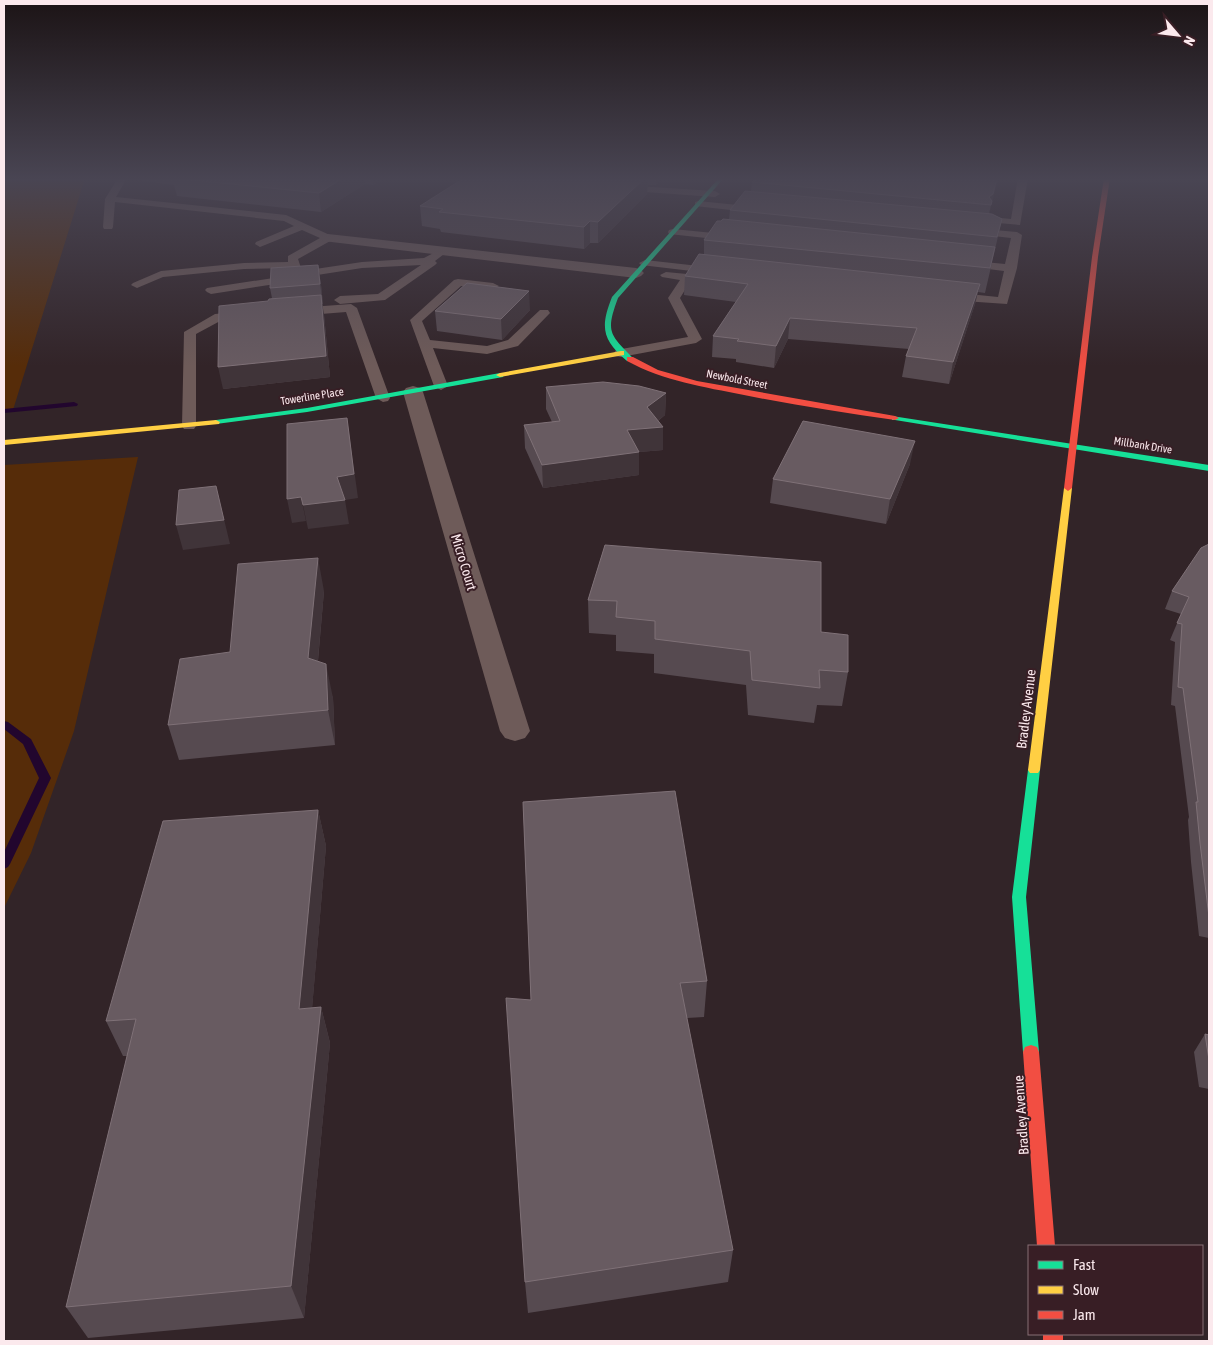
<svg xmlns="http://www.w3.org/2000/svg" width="1213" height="1345" font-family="'Asap Condensed',sans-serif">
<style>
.green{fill:#562c09}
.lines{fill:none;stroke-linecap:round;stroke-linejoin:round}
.stream{fill:#22062e;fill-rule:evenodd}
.lane{fill:#6e5b59;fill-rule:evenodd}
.street{fill:#6e5b59;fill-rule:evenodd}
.fast{fill:#16e098;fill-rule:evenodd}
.slow{fill:#ffcf43;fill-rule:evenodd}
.jam{fill:#f24e42;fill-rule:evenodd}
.wall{fill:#564a50}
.shaded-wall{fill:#403439}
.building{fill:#685b61;stroke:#7f7177}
.labels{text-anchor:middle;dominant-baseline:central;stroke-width:4;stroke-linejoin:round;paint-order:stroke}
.far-street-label{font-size:11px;fill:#fbe9ed;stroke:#381e25}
.street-label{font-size:14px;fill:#fbe9ed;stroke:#381e25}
</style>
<rect width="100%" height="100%" fill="#322428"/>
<path class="green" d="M 4,178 L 85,178 L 13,410 L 4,411 Z
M 138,457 L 74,731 L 31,853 L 4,908 L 4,465 Z"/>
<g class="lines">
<path class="stream" d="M 74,402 L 78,404 L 77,406 L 4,413 L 4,409 Z
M 4,721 L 8,722 L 31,739 L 51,778 L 10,864 L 8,867 L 4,869 L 4,852 L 39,778 L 23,744 L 4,729 Z"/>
<path class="lane" d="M 118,178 L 127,178 L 116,197 L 286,215 L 332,236 L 333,238 L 332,240 L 298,259 L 302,271 L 362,262 L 424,258 L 443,248 L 448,251 L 435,261 L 437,263 L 435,265 L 385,300 L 340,304 L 334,300 L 340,296 L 378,294 L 421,265 L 362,268 L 298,278 L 282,283 L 211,294 L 207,292 L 205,290 L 207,288 L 280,277 L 292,273 L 290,268 L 244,269 L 163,277 L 137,288 L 131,285 L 133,283 L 161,271 L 244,263 L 288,262 L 288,256 L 320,238 L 302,230 L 260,247 L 255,244 L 256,242 L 294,226 L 284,221 L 115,202 L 113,227 L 112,229 L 104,229 L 103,227 L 105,199 Z
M 1018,178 L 1028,178 L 1020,225 L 987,222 L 986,220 L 991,217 L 1011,219 Z
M 620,185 L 715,191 L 720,194 L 715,197 L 617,190 L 617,186 Z
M 698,201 L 758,207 L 763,210 L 758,213 L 695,206 L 695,202 Z
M 971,228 L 1017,232 L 1022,235 L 1017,268 L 1007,304 L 949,300 L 943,296 L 949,292 L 998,297 L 1004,271 L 964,266 L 958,263 L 964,260 L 1005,264 L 1011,238 L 967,233 L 966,231 L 967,229 Z
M 673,229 L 734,235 L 739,238 L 734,241 L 669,234 L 668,232 L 669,230 Z
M 645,260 L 717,268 L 723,271 L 717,274 L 641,265 L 639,263 Z
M 666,272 L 687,274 L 693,277 L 680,298 L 702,339 L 696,343 L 621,357 L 616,356 L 614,353 L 616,350 L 688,337 L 668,298 L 680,280 L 662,277 L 660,275 Z
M 458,279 L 493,283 L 499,286 L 493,289 L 461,286 L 422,321 L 430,340 L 487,346 L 508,340 L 540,310 L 548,310 L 550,313 L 518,346 L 487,354 L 433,348 L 448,386 L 441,390 L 434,386 L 410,320 L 454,280 Z
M 351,304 L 357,308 L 390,398 L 388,401 L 383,402 L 376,398 L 346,312 L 296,316 L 290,312 L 296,308 Z
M 245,311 L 251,315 L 249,318 L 222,320 L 196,334 L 196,426 L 194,429 L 184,429 L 182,426 L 184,332 L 215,314 Z"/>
<path class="street" d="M 328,234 L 636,268 L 641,270 L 644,273 L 641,276 L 636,278 L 323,241 L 321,238 L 323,235 Z
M 413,386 L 420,388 L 423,392 L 530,731 L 525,738 L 515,741 L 505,738 L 500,731 L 403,392 L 406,388 Z"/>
<path class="fast" d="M 719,178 L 724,178 L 618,298 C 605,333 610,334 634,359 L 627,361 C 602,340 600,327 612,297 Z
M 500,373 L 504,375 L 503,377 L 307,412 L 216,424 L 212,422 L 216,420 L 307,408 Z
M 892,416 L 1209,465 L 1209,471 L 895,420 L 892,420 Z
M 1034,766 L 1038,767 L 1040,770 L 1026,897 L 1039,1052 L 1037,1057 L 1031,1059 L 1025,1057 L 1023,1052 L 1012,897 L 1028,770 L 1030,767 Z"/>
<path class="slow" d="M 621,351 L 624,351 L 624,355 L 500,377 L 496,375 L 500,373 Z
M 216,420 L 220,422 L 219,424 L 4,445 L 4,440 Z
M 1068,485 L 1072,488 L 1040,770 L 1038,773 L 1030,773 L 1028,770 L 1064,488 Z"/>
<path class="jam" d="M 1104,178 L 1110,178 L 1098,257 L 1072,488 L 1068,491 L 1064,488 L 1092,257 Z
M 627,357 L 633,357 L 658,370 L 697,381 L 895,416 L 899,418 L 895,420 C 845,413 794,405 744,395 C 704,387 664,381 627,361 Z
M 1031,1045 L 1037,1047 L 1039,1052 L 1055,1246 L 1037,1246 L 1023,1052 L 1025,1047 Z
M 1043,1334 L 1063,1334 L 1063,1341 L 1043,1341 Z"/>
</g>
<path class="wall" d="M 128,178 L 386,178 L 373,185 L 365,184 L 321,212 L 177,196 L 174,185 L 128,179 Z
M 464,178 L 664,178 L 656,185 L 648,185 L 647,194 L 598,243 L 590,243 L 584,249 L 441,232 L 440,229 L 422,226 L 420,206 Z
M 756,178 L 999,178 L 999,180 L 997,180 L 989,214 L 1002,219 L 985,293 L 978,292 L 975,304 L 949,384 L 902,377 L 906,356 L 909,349 L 788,339 L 774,368 L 736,362 L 736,359 L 712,357 L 713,336 L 736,302 L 684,295 L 685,276 L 704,255 L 704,240 L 721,221 L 729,220 L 730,210 L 751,191 L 752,182 Z
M 318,265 L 321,285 L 323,304 L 322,304 L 324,315 L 330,377 L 223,389 L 268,301 L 272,298 L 270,288 Z
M 530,310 L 502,340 L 437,331 L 435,311 Z
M 546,387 L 666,393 L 665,415 L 658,421 L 663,450 L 639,452 L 639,475 L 543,488 L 525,448 L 524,425 L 552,422 L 546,409 Z
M 910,464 L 886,524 L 770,503 L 773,479 Z
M 1209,544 L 1209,938 L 1199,936 L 1191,862 L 1188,820 L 1189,817 L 1175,706 L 1171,705 L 1175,642 L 1170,640 L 1181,614 L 1165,609 L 1172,591 Z
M 605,545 L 821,632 L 848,672 L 842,706 L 817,705 L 814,723 L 748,715 L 746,685 L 654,673 L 654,654 L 616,651 L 616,635 L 589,633 L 588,600 Z
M 324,591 L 318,661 L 333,698 L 335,745 L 179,760 L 168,725 L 230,652 Z
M 523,802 L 707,981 L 704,1017 L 687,1018 L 733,1250 L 728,1282 L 528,1313 L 525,1282 L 531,1000 Z
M 318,810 L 326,846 L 312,1008 L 321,1007 L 330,1043 L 304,1318 L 88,1338 L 66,1307 L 127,1056 L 123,1056 L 106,1021 Z
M 1205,1034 L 1209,1035 L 1209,1089 L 1199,1087 L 1194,1052 Z"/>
<path class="shaded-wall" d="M 343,178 L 365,178 L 365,184 L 321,212 L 319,193 Z
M 372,178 L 386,178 L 373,185 Z
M 645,178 L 648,178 L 647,194 L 598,243 L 598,222 Z
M 657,178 L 664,178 L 656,185 Z
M 997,178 L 998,178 L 986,228 L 991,205 L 989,197 Z
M 590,221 L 590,243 L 584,249 L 584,227 Z
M 318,265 L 321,285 L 323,304 L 320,284 Z
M 980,284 L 975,304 L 949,384 L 953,362 Z
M 529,291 L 530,310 L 502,340 L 501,319 Z
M 321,295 L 324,315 L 330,377 L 223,389 L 218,367 Z
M 790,318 L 788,339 L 774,368 L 776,346 Z
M 666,393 L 665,415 L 649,428 L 663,427 L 663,450 L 639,452 L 639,475 L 543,488 L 542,465 L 627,430 L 647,407 Z
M 347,418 L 358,498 L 345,500 L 349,524 L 308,529 L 303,505 L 337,477 Z
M 915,441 L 910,464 L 886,524 L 890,499 Z
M 216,486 L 230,544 L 183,550 L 176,525 Z
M 301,497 L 306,521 L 292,523 L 287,499 Z
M 318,558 L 324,591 L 315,692 L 308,658 Z
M 326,664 L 333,698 L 335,745 L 328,710 Z
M 318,810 L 326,846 L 309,1044 L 299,1009 Z
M 321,1007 L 330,1043 L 304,1318 L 291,1286 Z"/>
<path class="building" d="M 173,178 L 343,178 L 319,193 Z
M 464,178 L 645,178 L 598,222 L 590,221 L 584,227 L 439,212 L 443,209 L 420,206 Z
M 756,178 L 997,178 L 993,194 L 989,197 L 992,201 L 991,205 L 752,182 Z
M 745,191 L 992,214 L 1002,219 L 997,237 L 730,210 Z
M 723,219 L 995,247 L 990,268 L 704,240 L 717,221 L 721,221 Z
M 699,254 L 980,284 L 953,362 L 906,356 L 917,328 L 790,318 L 776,346 L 737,341 L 739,339 L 713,336 L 748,284 L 685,276 Z
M 318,265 L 320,284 L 270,288 L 271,268 Z
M 467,283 L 529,291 L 501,319 L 435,311 Z
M 321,295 L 326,356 L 218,367 L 219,306 L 268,301 L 269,299 Z
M 603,382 L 639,386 L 666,393 L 647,407 L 663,427 L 627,430 L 639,452 L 542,465 L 524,425 L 560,421 L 546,387 Z
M 347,418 L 354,474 L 337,477 L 345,500 L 303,505 L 301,497 L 287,499 L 287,424 Z
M 803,421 L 915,441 L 890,499 L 773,479 Z
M 216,486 L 224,520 L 176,525 L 179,490 Z
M 1209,544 L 1209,917 L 1200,843 L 1196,802 L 1198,802 L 1183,688 L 1178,687 L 1182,624 L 1177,623 L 1189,597 L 1172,591 L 1201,548 Z
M 605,545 L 821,562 L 821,632 L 848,635 L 848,672 L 819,670 L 820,688 L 752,680 L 750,651 L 655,639 L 655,621 L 616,617 L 617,601 L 588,600 Z
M 318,558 L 308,658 L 326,664 L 328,710 L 168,725 L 180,659 L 230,652 L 238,564 Z
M 675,791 L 707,981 L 680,983 L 733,1250 L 525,1282 L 506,998 L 531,1000 L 523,802 Z
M 318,810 L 299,1009 L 321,1007 L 291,1286 L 66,1307 L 136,1019 L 106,1021 L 163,821 Z
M 1205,1034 L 1209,1035 L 1209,1060 Z"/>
<linearGradient id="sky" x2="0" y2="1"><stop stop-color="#1c1416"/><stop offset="0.49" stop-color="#494553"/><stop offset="1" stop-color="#494553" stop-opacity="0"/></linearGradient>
<rect width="1213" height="366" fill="url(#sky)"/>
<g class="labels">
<g class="far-street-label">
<text transform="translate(737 379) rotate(11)">Newbold Street</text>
<text transform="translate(312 396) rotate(-9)">Towerline Place</text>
<text transform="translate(1143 445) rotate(9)">Millbank Drive</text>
</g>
<g class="street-label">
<text transform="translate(464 562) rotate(73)">Micro Court</text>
<text transform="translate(1026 709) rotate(-83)">Bradley Avenue</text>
<text transform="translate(1021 1115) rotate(-94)">Bradley Avenue</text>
</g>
</g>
<rect width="1213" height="1345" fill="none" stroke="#fbe9ed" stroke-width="10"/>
<rect x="1028" y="1245" width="175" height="90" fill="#381e25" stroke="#866f75"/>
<rect x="1038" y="1261" width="25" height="8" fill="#16e098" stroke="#866f75"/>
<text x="1073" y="1270" font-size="15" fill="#fbe9ed">Fast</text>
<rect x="1038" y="1286" width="25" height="8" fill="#ffcf43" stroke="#866f75"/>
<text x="1073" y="1295" font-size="15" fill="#fbe9ed">Slow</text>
<rect x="1038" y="1311" width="25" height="8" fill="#f24e42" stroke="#866f75"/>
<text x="1073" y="1320" font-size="15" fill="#fbe9ed">Jam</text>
<g transform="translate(1178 35) rotate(118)" stroke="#381e25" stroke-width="4" paint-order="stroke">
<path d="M0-4L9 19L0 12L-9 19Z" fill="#fbe9ed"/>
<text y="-8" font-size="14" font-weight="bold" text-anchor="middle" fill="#fbe9ed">N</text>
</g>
</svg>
